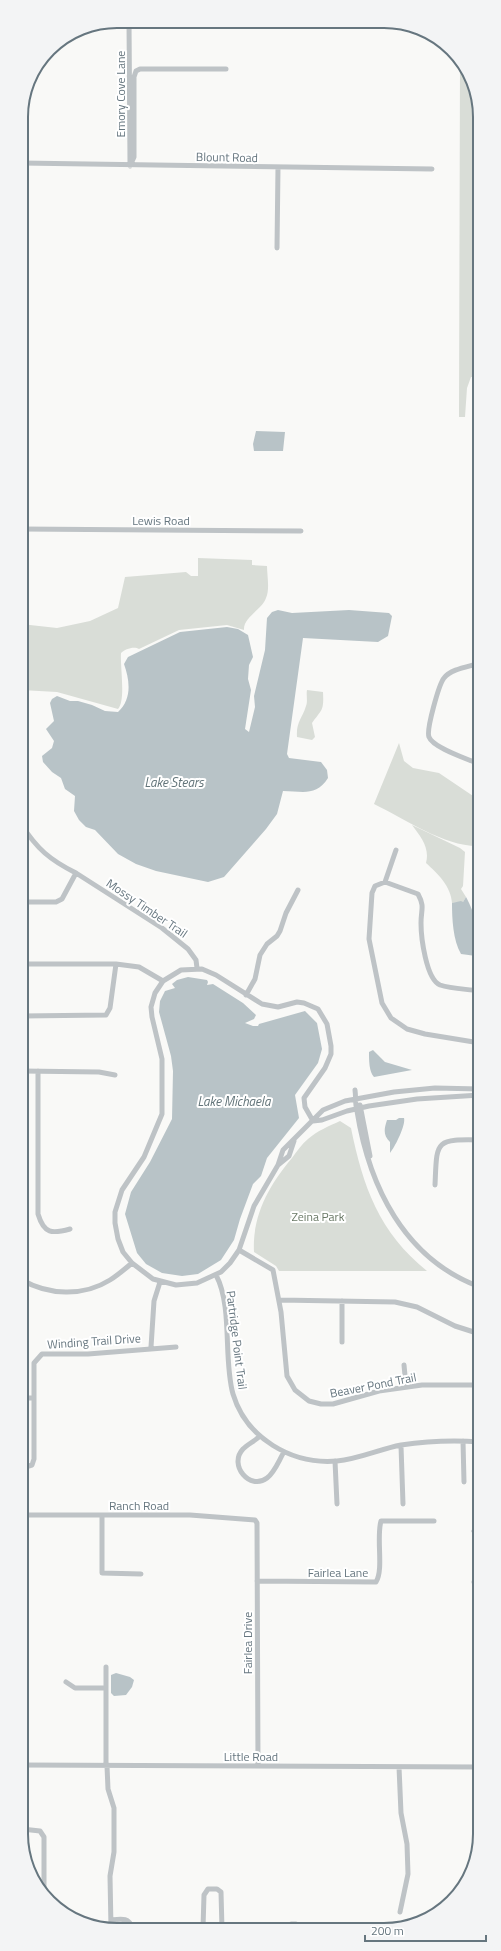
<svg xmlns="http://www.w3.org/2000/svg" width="501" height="1951" font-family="'Titillium Web',sans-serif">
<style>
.green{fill:#d9ddd7}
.water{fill:#b8c3c7}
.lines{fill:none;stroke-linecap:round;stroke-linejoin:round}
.minor{stroke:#bec3c6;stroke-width:5}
.labels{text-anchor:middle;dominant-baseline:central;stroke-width:4;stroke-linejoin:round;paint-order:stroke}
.street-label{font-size:12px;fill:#66767f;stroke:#fff}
.park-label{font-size:12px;fill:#697865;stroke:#fff}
.water-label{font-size:13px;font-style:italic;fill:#627479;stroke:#fff}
.rim{fill:none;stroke:#66767f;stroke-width:2}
</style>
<rect width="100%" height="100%" fill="#f9f9f7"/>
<path class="green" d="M 460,62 L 479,104 L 479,377 L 471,377 L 467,388 L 465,417 L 459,417 Z
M 198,558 L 252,560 L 252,565 L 267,566 C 267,575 270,589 266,598 C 262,610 243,617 244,630 L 227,625 L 179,630 L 139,649 C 134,646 125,649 121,653 C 120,666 126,701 118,709 L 57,692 L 21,690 L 21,624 L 57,628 L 90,621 L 118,608 L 125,577 L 186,572 L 191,576 L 198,576 Z
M 307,690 L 323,692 C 324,711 322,709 312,723 L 315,737 L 312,740 L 297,737 C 296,722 302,719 306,706 C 308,701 306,695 307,690 Z
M 399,743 L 404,761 L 413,768 L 439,773 L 479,800 L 479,846 C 445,847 405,819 374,804 Z
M 412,825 L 460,848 L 465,852 L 463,886 L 461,889 L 466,897 L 463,902 L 452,903 C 451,886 438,874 426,863 C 430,848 421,837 412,825 Z
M 340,1121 L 351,1128 C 363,1187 379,1232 427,1271 L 279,1271 L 276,1266 L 254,1252 C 252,1216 269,1185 292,1158 C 297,1151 302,1144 308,1139 C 317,1131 329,1126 340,1121 Z"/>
<path class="water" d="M 256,431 L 285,432 L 283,451 L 254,451 L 253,444 Z
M 278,610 L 292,613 L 349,610 L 389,613 L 392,616 L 388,636 L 378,642 L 303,638 L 287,754 L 289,758 L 321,762 L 327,770 L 328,778 C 316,797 302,791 283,791 L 277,814 L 266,829 L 224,877 L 208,882 L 156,871 L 136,864 L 118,854 L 95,830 L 86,827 L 79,820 L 74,811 L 75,796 L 65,789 L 61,778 L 52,772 L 43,762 L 42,756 L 52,748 L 54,741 L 46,729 L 54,721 L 50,703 L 52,699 L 57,696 L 70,701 L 78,701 L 92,705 L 105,711 L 118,712 C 132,699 130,681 124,664 L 128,657 L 180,632 L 227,627 L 238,629 L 248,635 L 253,657 L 249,665 L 248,679 L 251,690 L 245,729 L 249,732 L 255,707 L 254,696 L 265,650 L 267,618 L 272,612 Z
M 466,897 C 473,909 486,944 476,956 L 461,954 C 453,940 452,919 452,903 L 461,901 L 463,902 Z
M 188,977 L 207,980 L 208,982 L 207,985 L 213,984 L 243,1003 L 256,1015 L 254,1019 L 245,1023 L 253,1026 L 258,1026 L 259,1024 L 305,1011 L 317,1023 L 322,1049 L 318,1063 L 295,1095 L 299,1118 L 267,1158 L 261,1176 L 253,1184 L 240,1219 L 234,1240 L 221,1260 L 198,1274 L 182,1276 L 162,1273 L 146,1264 L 137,1253 L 125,1214 L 131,1192 L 150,1162 L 172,1119 L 173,1071 L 171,1056 L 159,1012 L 160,1001 L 165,991 L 175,988 L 172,984 L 177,980 Z
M 373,1050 L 385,1062 L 412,1070 L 374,1077 C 369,1072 369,1060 369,1052 Z
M 399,1118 L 404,1118 C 406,1125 395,1147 390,1153 L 390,1142 C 383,1135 384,1129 387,1120 L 396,1120 Z
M 116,1673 L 130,1677 L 134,1680 L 132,1687 L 126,1695 L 114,1696 L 111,1693 L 111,1675 Z"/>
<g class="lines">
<path class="minor" d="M 129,21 L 130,163
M 21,163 L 432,169
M 130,166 L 134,157 L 134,77 L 136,71 L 140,69 L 226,69
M 277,248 L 278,167
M 21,529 L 301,531
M 479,609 L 476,637 L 479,669
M 477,664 C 467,667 451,669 444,678 C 439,684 426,730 429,737 C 433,748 468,759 479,764
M 21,824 C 37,849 50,860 76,873 L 62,899 L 56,902 L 21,902
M 76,873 L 162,928 L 188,949 L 196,960 L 197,968
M 385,882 L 396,850
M 22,964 L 116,964 L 110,1008 L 106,1015 L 22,1016
M 116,964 L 139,967 L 163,981
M 479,991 C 467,989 452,989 440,985 C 426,979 421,937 421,923 C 421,909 425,907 418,894 L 385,882 L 375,886 L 372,893 L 369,939 L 382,1003 L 391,1018 L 407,1029 L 425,1034 L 480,1043
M 246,995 L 255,979 L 260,955 L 267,944 L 277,936 L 280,931 L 286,913 L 298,890
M 22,1071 L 99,1072 L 115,1075
M 38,1071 L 38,1214 C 44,1234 52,1234 70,1229
M 355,1090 C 356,1097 355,1104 357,1111 C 369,1186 404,1259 480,1287
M 360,1105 L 370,1156
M 313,1121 L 305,1107 L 304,1098 L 325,1068 L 331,1054 L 331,1046 L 327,1024 L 318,1009 L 304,1003 L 297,1002 L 278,1007 L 262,1004 L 216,975 L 202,969 L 181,970 L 163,981 L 155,993 L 151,1007 L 152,1017 L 162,1059 L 162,1114 L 144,1157 L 122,1190 L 115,1212 L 115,1223 L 118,1239 L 123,1252 L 132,1263 L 153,1279 L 176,1285 L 197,1283 L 221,1272 L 230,1263 L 239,1250 L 254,1206 L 278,1165 L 283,1150 L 323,1110 L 345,1101 L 394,1092 L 435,1088 L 480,1089
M 313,1121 L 322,1120 L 347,1111 L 369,1106 L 417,1099 L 480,1095
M 278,1165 L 289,1156 L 294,1141
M 435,1185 C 437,1141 434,1139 480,1140
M 239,1250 L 273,1270 L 281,1312 L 287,1376 L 295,1390 L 309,1401 L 321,1404 L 333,1404 L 379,1391 L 422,1385 L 480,1385
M 216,1275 C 233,1307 223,1359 233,1394 C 246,1438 292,1465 337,1461 C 359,1459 380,1449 401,1445 C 428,1441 453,1440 480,1442
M 22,1280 C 48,1295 83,1297 110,1280 C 118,1275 125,1269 132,1263
M 280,1300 L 395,1302 L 417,1307 L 455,1326 L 480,1334
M 342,1342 L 342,1301
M 151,1347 L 154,1301 L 160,1282
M 404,1365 L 406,1386
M 22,1398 L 34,1398
M 260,1436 C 255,1441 248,1444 243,1449 C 228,1465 250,1491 267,1478 C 275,1472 279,1460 284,1452
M 463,1441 L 464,1482
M 401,1446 L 403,1504
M 335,1461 L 337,1504
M 22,1468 L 32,1465 L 34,1459 L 34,1363 L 42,1354 L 88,1354 L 176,1347
M 22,1515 L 190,1515 L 255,1520 L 257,1523 L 258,1766
M 102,1516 L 102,1573 L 141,1574
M 474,1531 L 480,1525
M 257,1581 L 376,1582 C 384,1569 376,1538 381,1521 L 434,1521
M 474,1582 L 480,1582
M 106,1667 L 106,1765
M 66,1682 L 75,1688 L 106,1688
M 22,1765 L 480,1767
M 107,1766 L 108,1789 L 114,1808 L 114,1852 L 110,1876 L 111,1928
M 399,1767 L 401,1813 L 407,1844 L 408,1874 L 400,1912
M 22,1829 L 40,1831 L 44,1837 L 44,1895
M 111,1920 C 121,1919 129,1917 132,1928
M 203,1928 L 204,1895 L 208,1889 L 217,1889 L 221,1892 L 222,1929
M 284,1929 L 291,1924 L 296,1924 L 301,1929"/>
</g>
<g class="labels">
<g class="street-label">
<text transform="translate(120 94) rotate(-90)">Emory Cove Lane</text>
<text transform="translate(227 157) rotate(1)">Blount Road</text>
<text x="161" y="520">Lewis Road</text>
<text transform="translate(147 908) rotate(34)">Mossy Timber Trail</text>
<text transform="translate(237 1340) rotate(83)">Partridge Point Trail</text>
<text transform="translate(94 1341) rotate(-4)">Winding Trail Drive</text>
<text transform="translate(373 1385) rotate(-11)">Beaver Pond Trail</text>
<text x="139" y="1505">Ranch Road</text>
<text x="338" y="1572">Fairlea Lane</text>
<text transform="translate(247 1643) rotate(-90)">Fairlea Drive</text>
<text x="251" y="1756">Little Road</text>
</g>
<g class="park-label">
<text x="318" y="1216">Zeina Park</text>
</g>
<g class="water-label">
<text x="174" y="782">Lake Stears</text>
<text x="234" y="1101">Lake Michaela</text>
</g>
</g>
<path d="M0 0H501V1951H0ZM117 28H384A89 89 0 0 1 473 117V1834A89 89 0 0 1 384 1923H117A89 89 0 0 1 28 1834V117A89 89 0 0 1 117 28Z" fill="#f3f4f5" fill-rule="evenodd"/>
<path class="rim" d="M117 28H384A89 89 0 0 1 473 117V1834A89 89 0 0 1 384 1923H117A89 89 0 0 1 28 1834V117A89 89 0 0 1 117 28Z"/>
<path d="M365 1935v6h121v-6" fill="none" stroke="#66767f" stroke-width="2"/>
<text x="371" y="1935" font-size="12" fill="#66767f" stroke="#ffffff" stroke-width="3" paint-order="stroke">200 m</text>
</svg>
